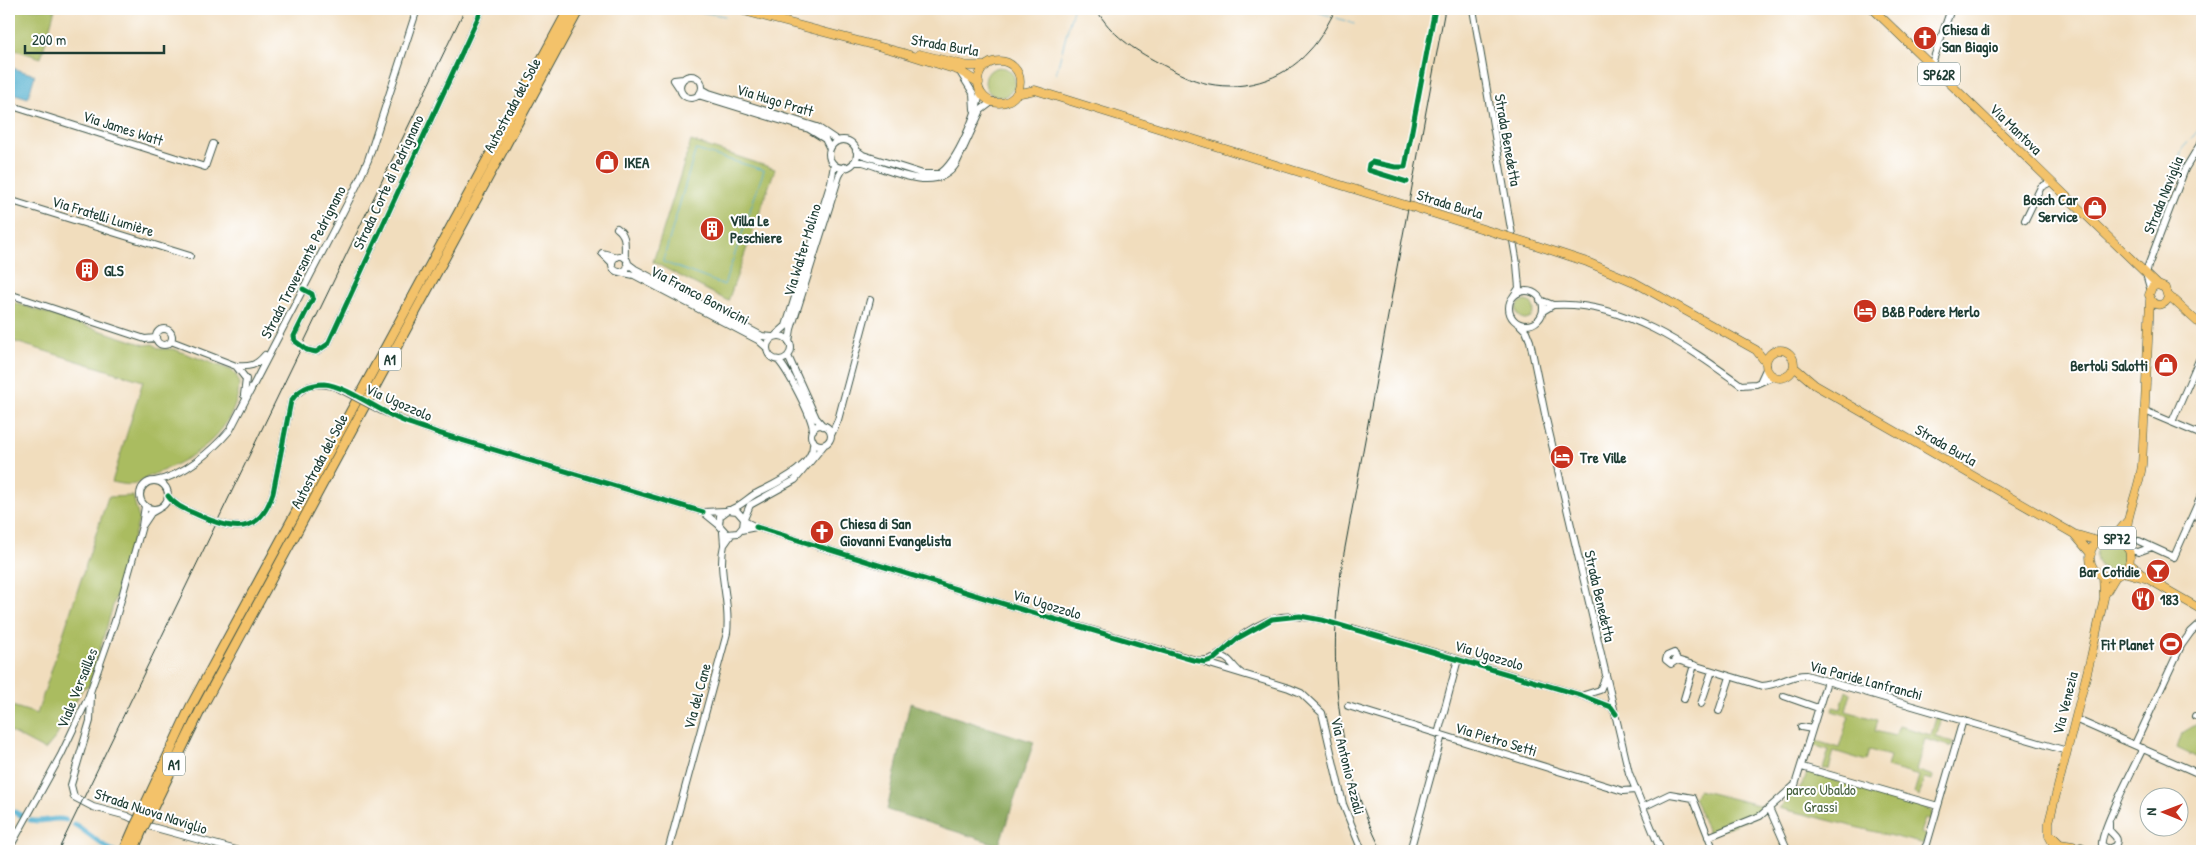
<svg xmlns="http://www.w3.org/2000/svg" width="2211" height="860" font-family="'Patrick Hand',sans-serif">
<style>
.green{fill:#aabc60;stroke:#647c4a}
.forest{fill:#87a456;stroke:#537045}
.water{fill:#4eadcd;stroke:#367580}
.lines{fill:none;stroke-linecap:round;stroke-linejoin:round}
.stream{stroke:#4eadcd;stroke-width:1}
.canal{stroke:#4eadcd;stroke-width:5}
.minor-tunnel{stroke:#c7bda2;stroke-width:6;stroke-dasharray:6 3;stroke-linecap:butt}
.minor-casing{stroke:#3e5549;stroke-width:8}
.major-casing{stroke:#3e5549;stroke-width:9}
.highway-casing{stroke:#3e5549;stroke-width:11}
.minor{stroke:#fff;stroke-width:6}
.major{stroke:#f3c26a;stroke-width:8}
.highway{stroke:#f3c26a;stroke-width:9}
.rail{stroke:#1f3d34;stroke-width:1}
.minor-bridge-casing{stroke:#3e5549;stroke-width:8;stroke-linecap:butt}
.major-bridge-casing{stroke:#3e5549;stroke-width:9;stroke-linecap:butt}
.highway-bridge-casing{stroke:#3e5549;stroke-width:11;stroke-linecap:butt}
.minor-bridge{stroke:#fff;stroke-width:6}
.major-bridge{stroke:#f3c26a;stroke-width:8}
.highway-bridge{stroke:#f3c26a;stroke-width:9}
.cycleway-casing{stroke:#fff;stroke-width:8}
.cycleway{stroke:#00873e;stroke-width:5}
.labels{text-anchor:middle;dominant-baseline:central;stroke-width:4;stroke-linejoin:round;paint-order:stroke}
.shield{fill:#fff;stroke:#627771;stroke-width:1}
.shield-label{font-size:14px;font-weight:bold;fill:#1f3d34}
.poi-label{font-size:15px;font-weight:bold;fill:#1f3d34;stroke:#fff;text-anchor:start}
.street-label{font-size:15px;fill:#1f3d34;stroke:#fff}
.park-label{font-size:15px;fill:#496341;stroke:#fff}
</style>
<rect width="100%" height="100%" fill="#fff"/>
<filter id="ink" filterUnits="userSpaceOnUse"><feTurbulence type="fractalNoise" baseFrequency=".02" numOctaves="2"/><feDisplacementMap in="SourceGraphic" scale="10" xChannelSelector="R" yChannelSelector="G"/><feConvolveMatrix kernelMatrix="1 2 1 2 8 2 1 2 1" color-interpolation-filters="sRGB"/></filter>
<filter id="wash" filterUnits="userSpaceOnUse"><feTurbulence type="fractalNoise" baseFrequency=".0096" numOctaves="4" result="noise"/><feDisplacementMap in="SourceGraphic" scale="20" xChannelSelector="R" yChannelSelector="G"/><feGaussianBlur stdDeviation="1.12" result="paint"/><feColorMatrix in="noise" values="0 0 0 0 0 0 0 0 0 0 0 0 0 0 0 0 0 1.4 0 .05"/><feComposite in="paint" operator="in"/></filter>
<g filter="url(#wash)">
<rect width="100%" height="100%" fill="#f1ddbd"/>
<path class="green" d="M 9,9 L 55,9 L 41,58 L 9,48 Z
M985 82a15 15 0 1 1 30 0a15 15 0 1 1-30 0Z
M 691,141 L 775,169 L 728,301 L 653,262 Z
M1516 310a9 9 0 1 1 18 0a9 9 0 1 1-18 0Z
M 9,301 L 145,345 L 153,344 L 159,349 L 173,349 L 231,370 C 240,378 240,382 238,394 C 229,437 191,460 152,475 C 146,477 141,483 135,484 C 128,486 118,483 112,482 L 143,381 L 9,340 Z
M 133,496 L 139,519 L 89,686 L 83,688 L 56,737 L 45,750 L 9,731 L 9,705 L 37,714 L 108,497 Z
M2096 556a14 14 0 1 1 28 0a14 14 0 1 1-28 0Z
M 1846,690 L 1851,693 L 1846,711 L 1878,720 L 1875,731 L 1895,736 L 1899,726 L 1931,735 L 1936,718 L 1942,718 L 1936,737 L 1953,742 L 1952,747 L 1925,739 L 1916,770 L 1933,776 L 1932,780 L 1924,778 L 1919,797 L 1914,793 L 1919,776 L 1887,767 L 1890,756 L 1869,750 L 1866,761 L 1834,751 L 1829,769 L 1823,769 L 1829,750 L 1812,745 L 1813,740 L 1839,748 L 1849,716 L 1832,711 L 1833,707 L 1841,709 Z
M 2202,721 L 2202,760 L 2177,748 L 2182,733 Z
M 1808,772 L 1929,809 L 1932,813 L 1931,820 L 1925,818 L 1920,833 L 1926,835 L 1924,844 L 1779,808 L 1801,786 Z
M 1698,790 L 1766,807 L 1759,815 L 1709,835 L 1694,797 Z"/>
<path class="forest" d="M 910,703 L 1034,742 L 999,845 L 887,810 Z"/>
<path class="water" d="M 9,67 L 35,75 L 28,98 L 9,92 Z"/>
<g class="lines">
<path class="stream" d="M 683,9 L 725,16
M 1307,9 L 1331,16
M 1337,18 L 1354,24
M 1056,74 L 1073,9
M 696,150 L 764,170 L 724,285 L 663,262 Z
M 2157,228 L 2182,149 L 2202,126"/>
<path class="canal" d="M 11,810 L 22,816
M 30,820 C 42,824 54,816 66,820
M 74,824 C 88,832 99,845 114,851"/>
</g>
</g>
<g filter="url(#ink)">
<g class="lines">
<path class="minor-tunnel" d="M 295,341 L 307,350
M 1322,620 L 1352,628"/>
<g class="minor-casing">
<path id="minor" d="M 1473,9 L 1517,264 L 1519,288 L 1513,297
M 1931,66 L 1951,9
M 960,72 L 973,93 L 974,109
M680 87a11 11 0 1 1 22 0a11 11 0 1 1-22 0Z
M 680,89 L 674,80 L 683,79
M 702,89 L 709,93 L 817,127 L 838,141
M 698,95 L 809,129 L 825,139 L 830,149
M 9,105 L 205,167 L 213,144
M829 154a14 14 0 1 1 28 0a14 14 0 1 1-28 0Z
M 856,150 L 863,155 L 923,174 L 939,174 C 957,164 978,111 980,91
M 854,162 L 863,162 C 890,170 937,195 956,164 L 981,110 L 993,101
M 9,200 L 190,256
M 2025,220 L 2041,187 L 2051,182
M 617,228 C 628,236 624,247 625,258
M612 264a8 8 0 1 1 16 0a8 8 0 1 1-16 0Z
M 612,263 L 602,253 L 617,257
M 627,263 L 635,269 L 762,336 L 772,337
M 619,272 L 634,275 L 758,340 L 766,347
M 2150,288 L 2146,274 L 2148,266 L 2185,169 L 2202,141
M1509 308a17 17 0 1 1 34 0a17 17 0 1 1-34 0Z
M 9,294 L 145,339 L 156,338
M 1540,300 L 1553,305 L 1543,311
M 1553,305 C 1623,300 1688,347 1741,385 L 1756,384 L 1774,376
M 1520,325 L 1526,331 L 1530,341 L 1546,419 L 1629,773 L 1661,851
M156 337a8 8 0 1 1 16 0a8 8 0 1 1-16 0Z
M 776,335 L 786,326 L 831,182 L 834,165
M767 348a12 12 0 1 1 24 0a12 12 0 1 1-24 0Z
M 171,341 L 236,366
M 295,341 L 294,336 L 313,298 L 312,294 L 303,289
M 789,342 L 791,329 L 839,176 L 844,167
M 307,350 L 316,352 L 328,344 L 482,9
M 788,356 L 816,418 L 823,426
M 778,360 C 788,371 812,416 813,430
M 1761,380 L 1767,367
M 244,395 L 246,379 L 236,366 C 250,367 256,366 265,355
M 380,410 L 402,420 L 438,433 L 703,512
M 2145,411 L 2202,435
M 2172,422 L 2199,360 L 2202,356
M811 435a10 10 0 1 1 20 0a10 10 0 1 1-20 0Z
M 831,435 L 838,420 L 870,300
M140 495a14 14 0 1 1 28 0a14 14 0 1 1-28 0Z
M 155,481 C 183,476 212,451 230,430 L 357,185 L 368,160 L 417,9
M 168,496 C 175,506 187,510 198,515 C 232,530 259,537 273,493 L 291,401 C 303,384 319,381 338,388
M 732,509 C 742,505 747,499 755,494 C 774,484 817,467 813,440
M 744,519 L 737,511 L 728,510 L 720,516 L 719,525 L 727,534 L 738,533 L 743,527 L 744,519 L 750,505 L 795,480 L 824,445
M 143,525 L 151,513 L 158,509
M 719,525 L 703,512 L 725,511
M 756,527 L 1020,609 L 1196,660 C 1216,664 1224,648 1238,638 C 1248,631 1261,623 1272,619 C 1289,614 1306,617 1322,620
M 741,530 L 756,527 L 744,521
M 723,532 L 724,545 L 731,535
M 2139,541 L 2174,557 L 2202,494
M 2128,549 L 2138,552 L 2152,547
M 1352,628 L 1580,695 L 1611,707 L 1615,713
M 1216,657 C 1229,654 1232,667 1241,673
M 1677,660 L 1671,664 L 1666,660 L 1667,656 L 1674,653 L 1677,660 L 1762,686 C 1780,685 1788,675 1806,675 L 2067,751
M 1203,662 L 1289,688 L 1301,693 L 1322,713 L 1343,804 L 1362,851
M 91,695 L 90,721 L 71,785 L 74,797 L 93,807 L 127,816 L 145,825 L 240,851
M 1584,695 L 1600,690 L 1606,676
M 1784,696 L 1818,708
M 1684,699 L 1694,665
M 1701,704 L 1712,671
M 1348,706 L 1623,791 L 1636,790
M 1719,711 L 1730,677
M 2195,716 L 2202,718
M 2075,719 L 2202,775
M 1801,727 L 1812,729
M 1438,734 L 1458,659
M 2135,744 L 2181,646 L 2191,632 L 2202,622
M 1802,767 L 1938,806
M 1643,807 L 1670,794 L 1693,798 L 1714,851
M 1769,808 L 1788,851
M 2109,823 L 2109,830 C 2114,836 2120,838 2115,846 L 2108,849 L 2102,845 C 2099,834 2136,763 2143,748
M 1708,837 L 1760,816 L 1795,785 L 1827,681
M 9,849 L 61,755 L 88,698 L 115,621 L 142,526 L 145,506
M 668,851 L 727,633 C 731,601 717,573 724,545
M 1410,851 L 1442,735
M 1923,851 L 1927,844 L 1963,720"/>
</g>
<g class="major-casing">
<path id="major" d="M 736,9 L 900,52 L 960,71 L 979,83
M 1873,9 L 2158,285 L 2165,288 L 2168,298 C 2165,305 2158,307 2152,302 L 2149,295 L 2152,287 L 2158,285
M 919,54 L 968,66 L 986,66
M978 82a21 21 0 1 1 42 0a21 21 0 1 1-42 0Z
M 1016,94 L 1035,90 L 1402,204
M 1413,207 L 1486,230
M 1532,244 L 1587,262 L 1634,282 L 1756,350 L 1766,363
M 2168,295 L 2202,326
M1766 364a14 14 0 1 1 28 0a14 14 0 1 1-28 0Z
M 1794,367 L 1815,385 L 2074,534 L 2098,541
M 2074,534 L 2091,554
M 2110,537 L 2119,531 L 2128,520
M2090 557a20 20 0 1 1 40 0a20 20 0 1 1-40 0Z
M 2127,546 C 2123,519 2139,492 2142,465 L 2150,300
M 2129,563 L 2146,577
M 2123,572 L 2148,579 L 2202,610
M 2104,596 L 2116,576
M 2053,837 L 2060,844 L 2073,846
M 2057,851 L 2049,836 L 2049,822 L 2091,657 L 2104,598 L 2103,575"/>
</g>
<g class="highway-casing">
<path id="highway" d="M 140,816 L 191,706 L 569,9
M 148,818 L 201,709 L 579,9
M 2081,848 L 2085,851
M 124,851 L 135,826
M 133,851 L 143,828"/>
</g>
<use href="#minor" class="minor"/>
<use href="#major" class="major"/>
<use href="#highway" class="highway"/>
<path class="rail" d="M 1096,9 C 1111,35 1133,49 1159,63 C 1173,70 1186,78 1201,82 C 1239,93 1283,81 1309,51 C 1321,39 1328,23 1336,9
M 58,851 L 465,9
M 1382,851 C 1335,759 1326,654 1344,553 L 1445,9"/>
<g class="minor-bridge-casing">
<path id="minor-bridge" d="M 338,388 L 380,410"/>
</g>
<g class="major-bridge-casing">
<path id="major-bridge" d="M 1402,204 L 1413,207
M 1486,230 L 1532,244"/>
</g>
<g class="highway-bridge-casing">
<path id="highway-bridge" d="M 135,826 L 140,816
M 143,828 L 148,818"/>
</g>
<use href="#minor-bridge" class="minor-bridge"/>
<use href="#major-bridge" class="major-bridge"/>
<use href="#highway-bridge" class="highway-bridge"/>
<g class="cycleway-casing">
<path id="cycleway" d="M 1407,182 L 1368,170 L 1369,164 L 1372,162 L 1395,167 L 1405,167 L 1435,9
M 303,289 L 312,294 L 313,298 L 294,336 L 295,341 L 307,350 L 316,352 L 328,344 L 482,9
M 168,496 C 175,506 187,510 198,515 C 232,530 259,537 273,493 L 291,401 C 299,389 309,384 324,384 C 344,385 380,411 401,420 C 413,425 425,428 438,433 L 703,512
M 756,527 L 1020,609 L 1193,660 L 1205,662 L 1214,659 L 1238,638 L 1272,619 L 1300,616 L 1322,620 L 1580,695 L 1611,707 L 1616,714"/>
</g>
<use href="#cycleway" class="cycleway"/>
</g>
</g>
<defs>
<g id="church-disc" transform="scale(1.25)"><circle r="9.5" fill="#c8321e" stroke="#fff"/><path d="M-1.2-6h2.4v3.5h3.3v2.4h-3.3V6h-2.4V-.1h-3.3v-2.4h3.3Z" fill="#fff"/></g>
<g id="shop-disc" transform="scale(1.25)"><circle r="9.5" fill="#c8321e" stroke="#fff"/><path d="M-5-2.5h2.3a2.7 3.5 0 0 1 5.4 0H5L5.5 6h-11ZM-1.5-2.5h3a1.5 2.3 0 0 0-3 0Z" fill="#fff"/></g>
<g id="building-disc" transform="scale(1.25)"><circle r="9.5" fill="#c8321e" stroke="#fff"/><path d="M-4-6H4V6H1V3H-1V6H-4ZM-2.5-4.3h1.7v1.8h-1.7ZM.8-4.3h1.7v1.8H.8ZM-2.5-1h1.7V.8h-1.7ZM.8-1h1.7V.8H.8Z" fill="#fff"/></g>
<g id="hotel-disc" transform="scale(1.25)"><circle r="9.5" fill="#c8321e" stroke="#fff"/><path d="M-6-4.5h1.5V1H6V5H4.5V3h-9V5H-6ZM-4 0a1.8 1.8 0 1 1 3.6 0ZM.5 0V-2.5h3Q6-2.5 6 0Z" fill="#fff"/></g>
<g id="bar-disc" transform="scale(1.25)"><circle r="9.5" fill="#c8321e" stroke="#fff"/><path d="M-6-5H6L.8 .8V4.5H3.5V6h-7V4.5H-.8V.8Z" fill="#fff"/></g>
<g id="restaurant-disc" transform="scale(1.25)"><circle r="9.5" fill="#c8321e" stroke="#fff"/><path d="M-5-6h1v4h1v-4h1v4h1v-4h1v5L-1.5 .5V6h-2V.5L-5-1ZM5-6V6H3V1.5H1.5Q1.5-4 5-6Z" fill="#fff"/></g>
<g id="stadium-disc" transform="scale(1.25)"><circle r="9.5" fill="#c8321e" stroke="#fff"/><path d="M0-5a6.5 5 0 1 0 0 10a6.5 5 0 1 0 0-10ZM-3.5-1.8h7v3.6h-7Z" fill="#fff"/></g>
</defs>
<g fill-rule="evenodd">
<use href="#church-disc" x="1925" y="38"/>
<use href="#shop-disc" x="607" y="162"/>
<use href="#shop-disc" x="2095" y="208"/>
<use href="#building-disc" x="712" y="229"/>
<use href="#building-disc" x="87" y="270"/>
<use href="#hotel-disc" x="1865" y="311"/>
<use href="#shop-disc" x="2166" y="365"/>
<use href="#hotel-disc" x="1562" y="457"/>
<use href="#church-disc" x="822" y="532"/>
<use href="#bar-disc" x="2158" y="571"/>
<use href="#restaurant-disc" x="2143" y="599"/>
<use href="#stadium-disc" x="2171" y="644"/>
</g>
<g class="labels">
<g class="shield">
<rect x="1918" y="62.5" width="42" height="23" rx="4"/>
<rect x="379" y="347.5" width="22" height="23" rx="4"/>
<rect x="2098" y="526.5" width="38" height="23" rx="4"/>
<rect x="163" y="752.5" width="22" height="23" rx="4"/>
</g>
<g class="shield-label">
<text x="1939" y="74">SP62R</text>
<text x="390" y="359">A1</text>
<text x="2117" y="538">SP72</text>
<text x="174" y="764">A1</text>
</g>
<g class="poi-label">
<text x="1942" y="29">Chiesa di<tspan x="1942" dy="17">San Biagio</tspan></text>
<text x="624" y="162">IKEA</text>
<text x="2078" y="199" text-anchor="end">Bosch Car<tspan x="2078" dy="17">Service</tspan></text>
<text x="730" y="220">Villa Le<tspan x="730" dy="17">Peschiere</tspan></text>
<text x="104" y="270">GLS</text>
<text x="1882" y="311">B&amp;B Podere Merlo</text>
<text x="2148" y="365" text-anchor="end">Bertoli Salotti</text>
<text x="1580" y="457">Tre Ville</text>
<text x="840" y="523">Chiesa di San<tspan x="840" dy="17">Giovanni Evangelista</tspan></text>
<text x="2140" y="571" text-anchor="end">Bar Cotidie</text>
<text x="2160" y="599">183</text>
<text x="2154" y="644" text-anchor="end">Fit Planet</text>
</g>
<g class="street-label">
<text transform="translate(945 45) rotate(10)">Strada Burla</text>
<text transform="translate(775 100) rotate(17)">Via Hugo Pratt</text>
<text transform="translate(512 105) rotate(-62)">Autostrada del Sole</text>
<text transform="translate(123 128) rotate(18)">Via James Watt</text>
<text transform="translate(2016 129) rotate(44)">Via Mantova</text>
<text transform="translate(1508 140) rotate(80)">Strada Benedetta</text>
<text transform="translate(388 182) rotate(-65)">Strada Corte di Pedrignano</text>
<text transform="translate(2163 195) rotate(-68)">Strada Naviglia</text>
<text transform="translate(1450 204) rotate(17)">Strada Burla</text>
<text transform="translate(103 216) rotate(17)">Via Fratelli Lumière</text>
<text transform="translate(802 250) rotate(-73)">Via Walter Molino</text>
<text transform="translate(303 262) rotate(-63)">Strada Traversante Pedrignano</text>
<text transform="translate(700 295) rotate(28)">Via Franco Bonvicini</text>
<text transform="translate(399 402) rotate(24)">Via Ugozzolo</text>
<text transform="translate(1946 445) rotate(30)">Strada Burla</text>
<text transform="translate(319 461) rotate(-62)">Autostrada del Sole</text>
<text transform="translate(1600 596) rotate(77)">Strada Benedetta</text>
<text transform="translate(1047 604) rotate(17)">Via Ugozzolo</text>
<text transform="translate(1489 655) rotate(17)">Via Ugozzolo</text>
<text transform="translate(1866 680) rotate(15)">Via Paride Lanfranchi</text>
<text transform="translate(77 688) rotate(-68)">Viale Versailles</text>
<text transform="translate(697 696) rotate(-75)">Via del Cane</text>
<text transform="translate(2065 703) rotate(-76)">Via Venezia</text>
<text transform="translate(1496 739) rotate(17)">Via Pietro Setti</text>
<text transform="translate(1348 766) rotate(76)">Via Antonio Azzali</text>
<text transform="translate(151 811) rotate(18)">Strada Nuova Naviglio</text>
</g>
<g class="park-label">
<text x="1821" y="789">parco Ubaldo<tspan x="1821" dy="17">Grassi</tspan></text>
</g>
</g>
<rect width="2211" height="860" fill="none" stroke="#fff" stroke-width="30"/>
<g transform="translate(2164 812) rotate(271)"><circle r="24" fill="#ffffff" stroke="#a5b1ae"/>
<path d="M0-4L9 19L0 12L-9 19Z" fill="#c8321e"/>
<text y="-8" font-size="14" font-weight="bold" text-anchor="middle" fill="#1f3d34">N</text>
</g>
<path d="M25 45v8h139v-8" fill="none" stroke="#1f3d34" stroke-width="2.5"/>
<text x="32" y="45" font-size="15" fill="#1f3d34" stroke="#ffffff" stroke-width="4" paint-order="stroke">200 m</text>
</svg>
